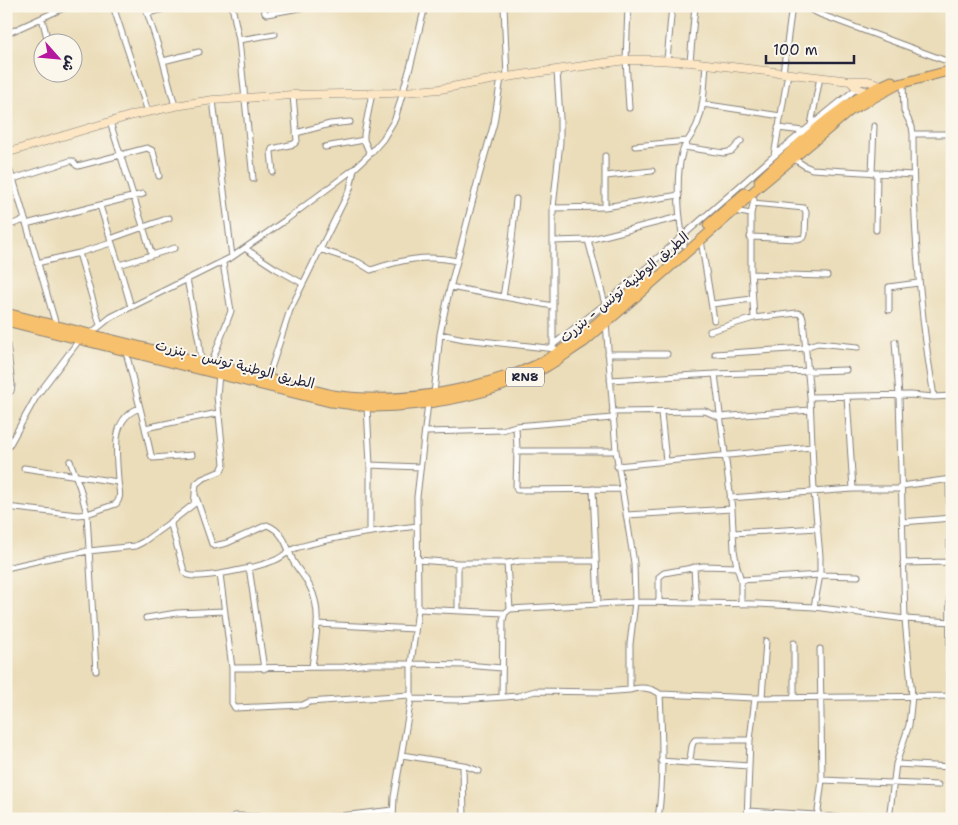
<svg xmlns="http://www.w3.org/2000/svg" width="958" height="825" font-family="'Shantell Sans','Playpen Sans Arabic',sans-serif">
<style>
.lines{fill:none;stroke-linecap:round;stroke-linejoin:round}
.street-casing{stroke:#86807a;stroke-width:7}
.secondary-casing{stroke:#86807a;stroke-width:9}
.primary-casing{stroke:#86807a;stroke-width:11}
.street{stroke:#fff;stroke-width:5}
.secondary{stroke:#fce6c4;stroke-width:8}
.primary{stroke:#f7c06c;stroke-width:9}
.labels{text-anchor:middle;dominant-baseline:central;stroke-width:4;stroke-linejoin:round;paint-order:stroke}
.shield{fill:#fbf7ec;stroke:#636270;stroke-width:1}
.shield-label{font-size:12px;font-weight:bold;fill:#22223b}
.street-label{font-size:14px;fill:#22223b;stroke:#fbf7ec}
</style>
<rect width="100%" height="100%" fill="#fbf7ec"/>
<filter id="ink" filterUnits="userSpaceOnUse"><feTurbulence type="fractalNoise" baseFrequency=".02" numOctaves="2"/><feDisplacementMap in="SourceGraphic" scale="10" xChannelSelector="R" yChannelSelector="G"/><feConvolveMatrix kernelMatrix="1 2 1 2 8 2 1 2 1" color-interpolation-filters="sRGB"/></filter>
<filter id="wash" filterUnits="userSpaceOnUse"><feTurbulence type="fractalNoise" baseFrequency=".0096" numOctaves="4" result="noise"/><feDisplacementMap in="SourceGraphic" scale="20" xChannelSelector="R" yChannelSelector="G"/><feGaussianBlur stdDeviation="1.12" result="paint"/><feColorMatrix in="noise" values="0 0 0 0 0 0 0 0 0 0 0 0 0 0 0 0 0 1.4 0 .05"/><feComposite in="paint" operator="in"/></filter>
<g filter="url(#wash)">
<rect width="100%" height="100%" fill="#ebddb9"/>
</g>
<g filter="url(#ink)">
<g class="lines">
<g class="street-casing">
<path id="street" d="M 113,6 L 148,112
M 145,6 L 163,61 L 175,106
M 232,6 L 239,40 L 253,179
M 263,6 L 265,13 L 267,14 L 310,6
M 504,6 L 507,77
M 628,6 L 626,60 L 629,108
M 803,6 L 822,15 L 952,63
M 148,13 L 175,6
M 42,18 L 48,42
M 6,34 L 68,6
M 239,40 L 275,34
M 667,60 L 672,6
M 163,61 L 199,52
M 690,62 L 695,6
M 56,72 L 57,79
M 783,73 L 792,6
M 903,83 L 904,111 L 912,127 L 913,134 C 913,223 919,308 934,397
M 213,100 L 232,257
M 702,104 L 781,116
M 110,122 L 152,255
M 811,125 L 820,77
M 778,128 L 803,131
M 296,133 L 330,124 L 350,122
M 913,134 L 952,134
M 635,146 L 687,141
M 325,147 L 364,140
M 684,147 L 724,153 L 732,151 L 741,141
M 370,154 L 364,140 L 364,134 L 372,93
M 774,156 L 788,73
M 794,159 L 805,166 L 812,169 L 913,175
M 6,162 L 14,182 L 56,325
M 273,172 L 271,152 L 272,149 L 294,144 L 297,141 L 293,95
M 872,173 L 874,126
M 606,176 L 652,171
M 13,179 L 70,161 L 73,161 L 76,165 L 78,166 L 147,148 L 153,151 L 159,176
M 100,206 L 119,265 L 131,307
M 605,207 L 605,156
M 553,208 L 605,207 L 679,195
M 734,211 L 751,214 L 754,200
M 751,214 L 751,270 L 754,318
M 26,224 L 143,194
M 6,226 L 25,220
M 876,230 L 877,173
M 750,237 L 798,239 L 804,237 L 805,234 L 806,212 L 804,208 L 753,203
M 110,239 L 169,218
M 588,240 L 605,304
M 701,240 L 714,320
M 553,241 L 588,240 L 679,217
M 684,245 C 679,220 675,178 682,153 C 685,141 695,133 698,122 C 705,104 704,83 706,65
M 246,249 L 275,268 L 302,283
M 319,249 L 358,262 L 371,270 C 400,260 427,254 457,261
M 79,253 L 100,325
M 37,263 L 79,253 L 111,243
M 119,265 L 175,248
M 751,274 L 827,276
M 187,279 L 199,342 L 201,362
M 450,287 L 553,306
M 503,297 L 512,240 L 516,199
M 712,304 L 752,299
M 889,310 L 889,287 L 918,283
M 606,323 L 616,451 L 634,563 L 635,602 L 630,644 L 630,690 C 640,686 652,688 660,694 L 755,698 L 952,696
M 710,331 L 754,318 L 797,313 L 801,314 L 803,318 L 810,397 L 814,491 L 820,556 L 820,575 L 814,607
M 90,334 L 111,317 L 131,307 L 232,257 L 287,219 L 354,169 L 370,154 L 383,139 L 395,119 L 411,64 L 425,6
M 440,334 L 464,339 L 556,349
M 6,337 L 12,385 L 11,391 L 6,393
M 554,344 L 605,304 L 782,149 L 857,88
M 553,349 L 553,208 L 560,142 L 560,118 L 557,71
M 126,352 L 145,428 L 218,413
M 608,354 L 667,354
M 715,354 L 806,348 L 811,345 L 818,343 L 858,347
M 211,364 L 231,311 L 223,263
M 219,374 L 217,396 L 224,464 L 221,471 L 202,479 L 196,484 L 194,504 L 172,521 L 171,525 L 184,571 L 187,575 C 202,580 257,567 273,561 C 283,558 289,549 299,547 C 338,536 377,531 417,526
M 715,374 L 732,509 L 734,550 L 737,567 L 741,580 L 741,604
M 268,378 L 290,310 L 350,189 L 354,169
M 610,380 L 715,374 L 846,370
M 434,394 L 440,334 L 448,296 L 479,176 L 494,123 L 501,78
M 810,397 L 910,395 L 934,397 L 952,396
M 847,397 L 853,489
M 367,406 L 370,465 L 370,532
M 612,412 L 705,411 L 719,417 L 810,410
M 661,413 L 666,461
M 516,426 L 517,451 L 516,487 L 517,490 L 621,489
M 145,428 L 151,455 L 153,458 L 192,455
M 426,432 L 502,430 L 516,426 L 613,418
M 6,451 L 36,397 L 80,339
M 517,451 L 616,451
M 70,461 L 80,488 L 87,514 L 96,671
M 370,465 L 420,467
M 617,466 L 812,447
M 24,468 L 118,482
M 949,480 C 951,552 949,624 950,695
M 901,486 L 951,479
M 593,489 L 598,603
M 196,497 L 212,544 L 214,546 L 227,543 L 267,525 C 283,531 287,546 293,561 C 298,570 306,578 310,587 C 323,611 315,642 312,667
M 730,498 L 853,489 L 900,489
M 6,507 L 78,515 L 87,514 L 116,504 C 122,497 119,490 118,481 C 117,455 109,418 140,408
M 626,515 L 732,509
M 902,522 L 952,518
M 733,533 L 818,528
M 417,560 L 458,563 L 507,563
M 903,563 L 950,562
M 249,567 L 264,669
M 694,567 L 696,603
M 6,568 L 50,558 L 89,551 L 135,546 L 143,542 L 172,521
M 220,574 L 232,668 L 344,667 L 369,664 L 411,664 L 466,665 L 502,668
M 741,580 L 820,575 L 858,576
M 659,602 L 659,577 L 664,573 L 703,566 L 737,567
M 418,609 L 505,613
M 510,609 L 507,563 L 520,561 L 596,561
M 458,610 L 458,563
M 146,618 L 177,613 L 224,611
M 317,624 L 415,629
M 232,668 L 232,703 L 235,708 L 303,705 L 309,702 L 410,695
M 502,696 L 503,620 L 505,613 L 510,609 L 635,602 L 758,604 L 814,607 L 905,619 L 952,622
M 762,697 L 766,641
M 794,697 L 794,643
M 411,699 L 458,700 L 518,696 L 535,691 L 602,692 L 630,690
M 402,755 L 463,765 L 479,771
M 661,761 L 688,763 C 693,756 689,746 695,740 L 750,740
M 690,762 L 749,766
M 896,764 L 952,767
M 463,765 L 464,819
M 822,780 L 938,785
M 748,811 L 817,815 L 848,819
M 231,819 L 234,816 L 240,816 L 315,819 L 393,810
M 393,819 L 394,797 L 411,699 L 411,664 L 418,609 L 417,497 L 428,403
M 658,819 C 664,778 662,735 660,694
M 747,819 L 750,740 L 755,698
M 817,819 L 822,780 L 820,649
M 889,819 L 896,764 L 909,725 L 912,696 L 905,619 L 899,396 L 895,342"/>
</g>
<g class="secondary-casing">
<path id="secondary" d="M 850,81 L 857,88 L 872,94
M 6,153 L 133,115 L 175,106 L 213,100 L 293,95 L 392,93 L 440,89 L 507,77 L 626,60 L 657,60 L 690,62 L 850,81 L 868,81 L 885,86"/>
</g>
<g class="primary-casing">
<path id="primary" d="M 759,181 C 799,144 840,101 892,81
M 708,225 L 745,193
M 6,313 L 333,395 C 385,403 437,396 487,382 C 508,376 529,370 547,359 C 584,338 615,306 647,278
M 6,321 L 330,402 C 345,403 360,407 375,407 C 433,406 494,394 546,367 C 559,360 571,350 584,342 L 734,211 L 755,190 L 851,110 L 899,84 L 952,70"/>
</g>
<use href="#street" class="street"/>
<use href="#secondary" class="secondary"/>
<use href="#primary" class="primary"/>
</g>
</g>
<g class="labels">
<rect class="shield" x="506" y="367.5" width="38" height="19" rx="4"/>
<g class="shield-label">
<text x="525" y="377">RN8</text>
</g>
<g class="street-label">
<text transform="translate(624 287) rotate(-40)">الطريق الوطنية تونس - بنزرت</text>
<text transform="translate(235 364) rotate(14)">الطريق الوطنية تونس - بنزرت</text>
</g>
</g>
<rect width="958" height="825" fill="none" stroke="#fbf7ec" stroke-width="25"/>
<g transform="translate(58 58) rotate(117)"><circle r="24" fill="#fbf7ec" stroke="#a4a2a5"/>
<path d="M0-4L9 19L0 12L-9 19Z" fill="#b5179e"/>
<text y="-8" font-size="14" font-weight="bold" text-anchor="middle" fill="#22223b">ش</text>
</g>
<path d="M766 55v8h88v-8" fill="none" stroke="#22223b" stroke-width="2.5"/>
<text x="773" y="55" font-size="15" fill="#22223b" stroke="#fbf7ec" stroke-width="4" paint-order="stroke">100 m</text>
</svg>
